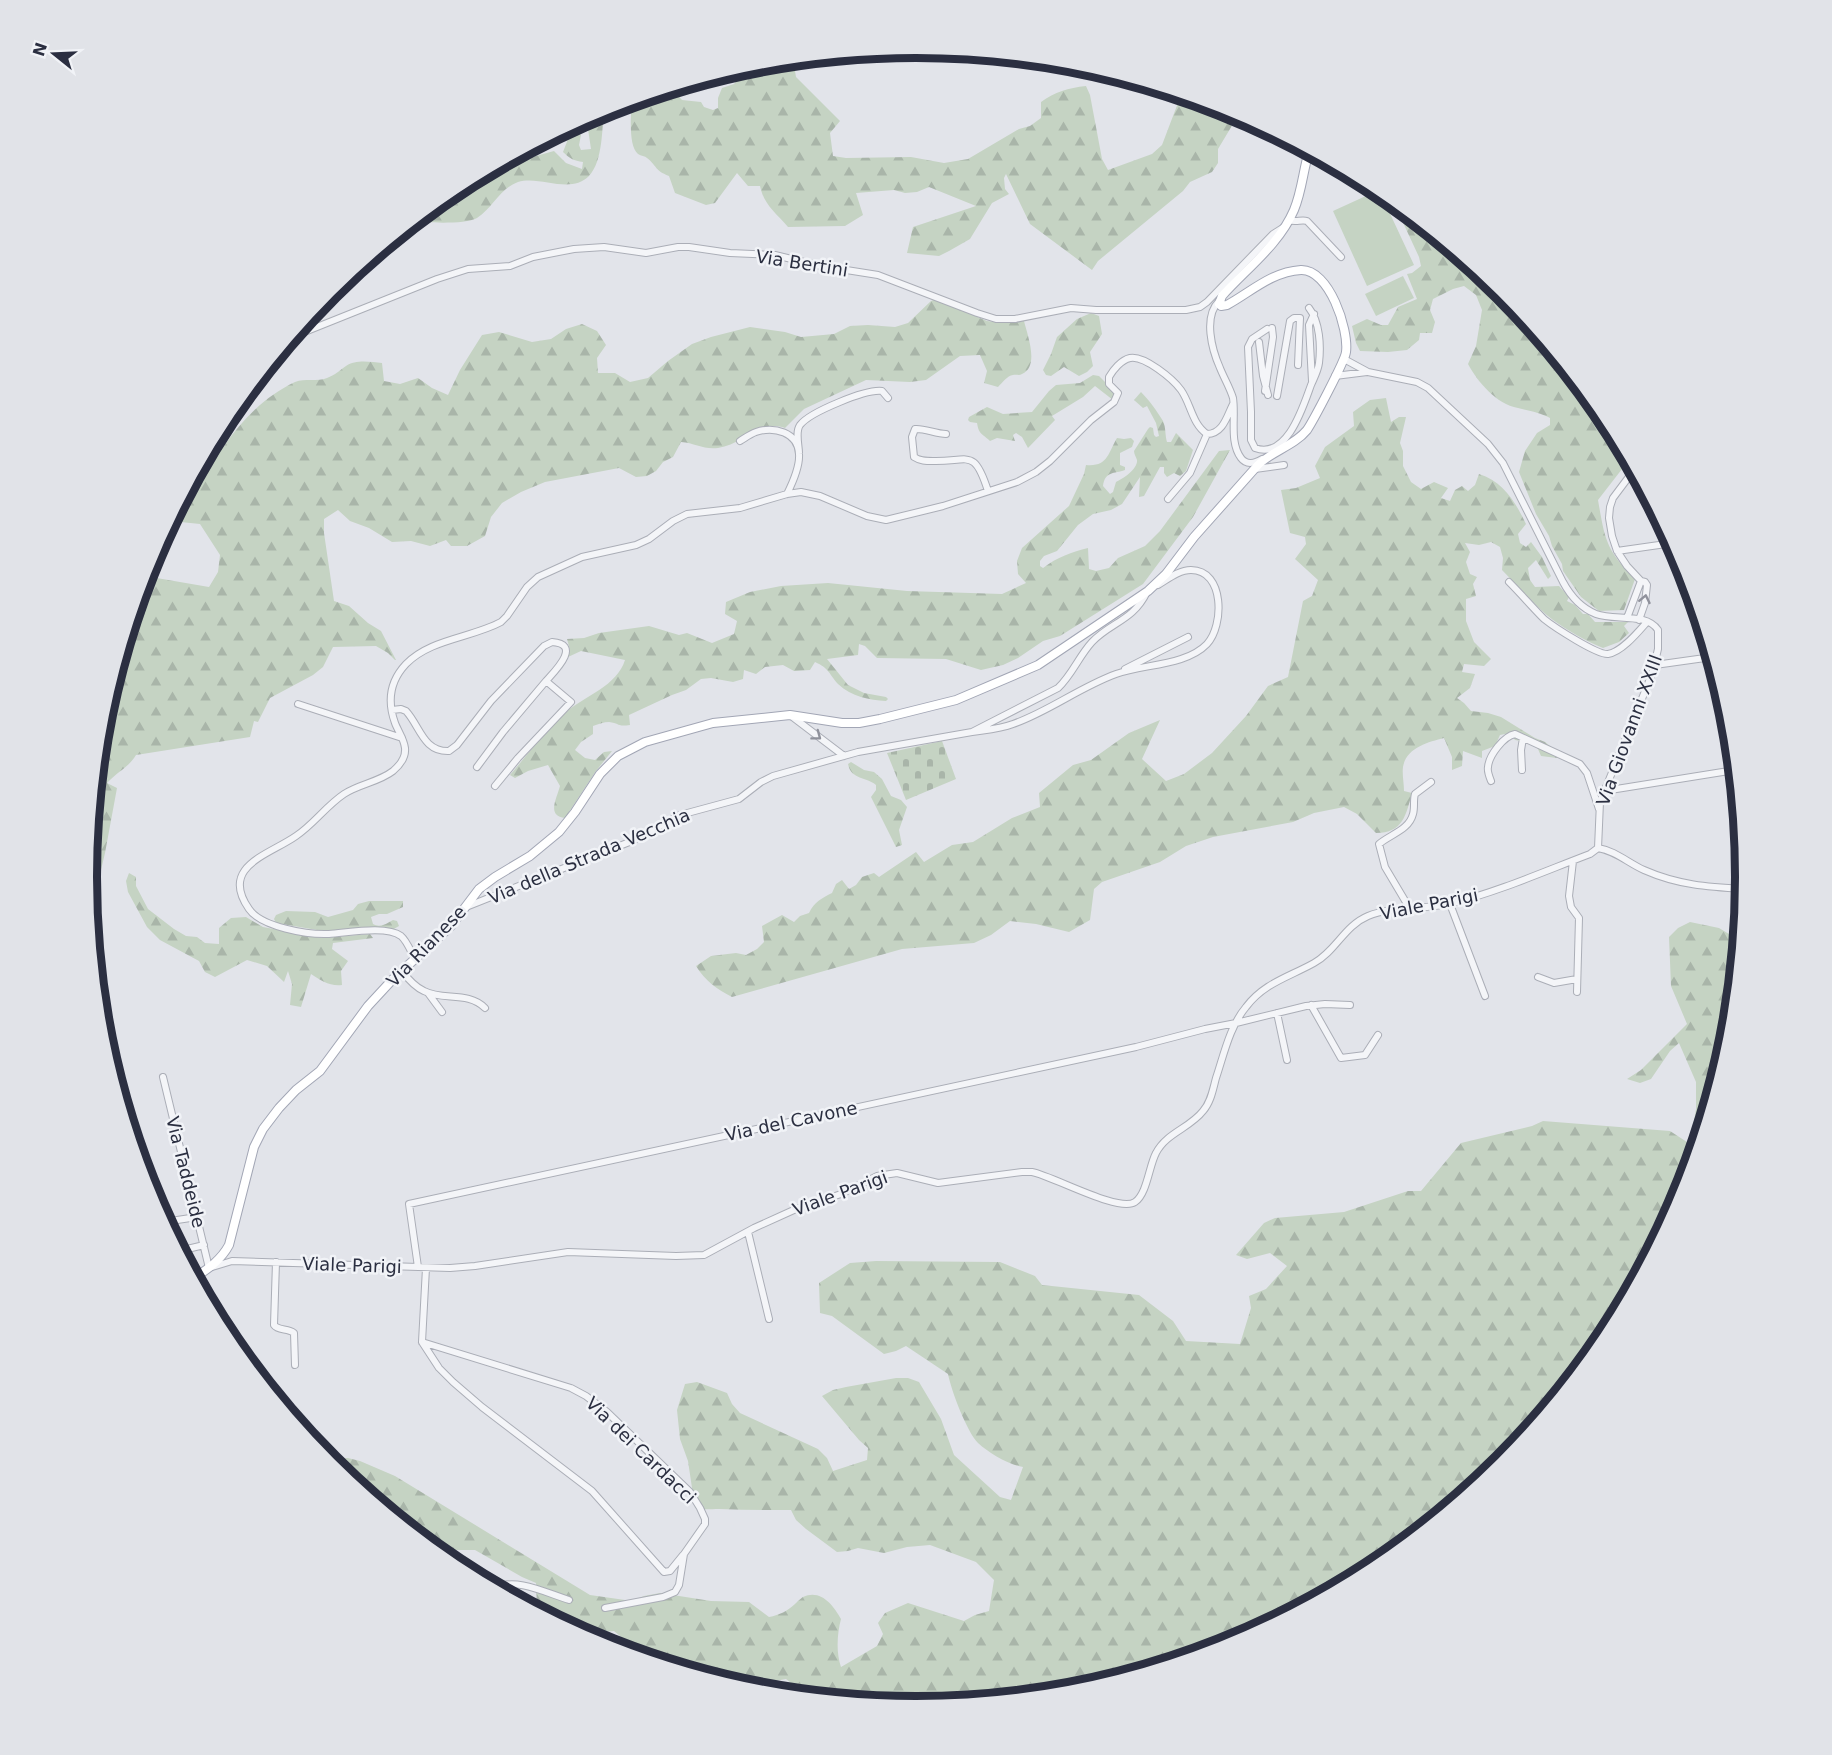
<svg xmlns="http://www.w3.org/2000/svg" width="1832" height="1755" font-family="'DejaVu Sans',sans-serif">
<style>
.grass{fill:#c5d3c3}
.forest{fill:url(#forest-firs)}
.cemetery{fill:url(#cemetery-stones)}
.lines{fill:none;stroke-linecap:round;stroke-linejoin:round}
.minor-casing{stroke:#abaeb7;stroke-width:8}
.major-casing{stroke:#a2a6b5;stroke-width:10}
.minor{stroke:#f4f5f8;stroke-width:6}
.major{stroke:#fff;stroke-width:8}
.oneway{stroke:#90929c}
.labels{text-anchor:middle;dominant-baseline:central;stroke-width:5;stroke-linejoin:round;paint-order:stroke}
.street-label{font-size:18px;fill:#2b2f41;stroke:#f1f3f7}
.rim{fill:none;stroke:#2b2f41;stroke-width:8}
</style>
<defs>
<pattern id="forest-firs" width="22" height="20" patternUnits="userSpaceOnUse" patternTransform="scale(1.5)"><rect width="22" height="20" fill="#c5d3c3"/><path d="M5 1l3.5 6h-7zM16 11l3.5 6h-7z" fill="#a9b5a9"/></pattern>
<pattern id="cemetery-stones" width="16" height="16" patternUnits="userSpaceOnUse" patternTransform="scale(1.5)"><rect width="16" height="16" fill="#c5d3c3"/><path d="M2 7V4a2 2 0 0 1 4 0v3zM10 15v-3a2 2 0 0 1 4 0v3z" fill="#a9b5a9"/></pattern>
</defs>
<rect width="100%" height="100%" fill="#e2e4ea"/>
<path class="grass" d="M 1379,190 L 1414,265 L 1367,286 L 1333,211 Z
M 1403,276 L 1414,298 L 1376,316 L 1365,294 Z"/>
<path class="forest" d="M 796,60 L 794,65 L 796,77 L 840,121 L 830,133 L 833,156 L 846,158 L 911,157 L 944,163 L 968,159 L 1019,129 L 1030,126 L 1041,118 L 1041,102 C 1055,92 1068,88 1086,86 L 1090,95 L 1102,159 L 1108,170 L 1152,154 L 1162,145 L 1181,95 L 1239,114 L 1218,149 L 1218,163 L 1212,172 L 1190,182 L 1183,191 L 1098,261 L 1092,270 L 1030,224 L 1006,174 L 1004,178 L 1005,189 L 1009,194 L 992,203 L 970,239 L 949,251 L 939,256 L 907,253 L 913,227 L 976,206 L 929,187 L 917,192 L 905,193 L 894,190 L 856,193 L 863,215 L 845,226 L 788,227 C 775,212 764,205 760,186 L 748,186 L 737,173 L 715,203 L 706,205 L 675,193 L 669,176 C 654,170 658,167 647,158 C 645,156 641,156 638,154 C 628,146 631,113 632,101 L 674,88 L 674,91 L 682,100 L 701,102 L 704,107 L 713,110 L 718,108 L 718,98 L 722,88 L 734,84 L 750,65 Z
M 604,110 C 602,128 603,161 589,176 C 570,195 540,175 518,182 C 499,189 493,208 477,218 C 465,225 428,222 413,222 L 455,188 L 515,156 L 525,159 L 554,151 L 566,163 L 582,169 L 583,162 C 574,161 569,158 563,152 L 570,134 L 575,133 L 581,135 L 579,145 L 581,150 L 591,149 L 588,129 L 577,125 L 577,123 Z
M 1393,201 L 1503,291 L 1606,417 L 1629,460 L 1598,500 C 1605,540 1606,550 1635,579 L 1624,610 L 1599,611 L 1581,597 L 1563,571 L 1562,564 L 1552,546 L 1549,536 L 1536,514 L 1519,472 L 1525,451 L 1537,433 L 1550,425 L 1550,418 C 1539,412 1529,411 1518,408 C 1496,404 1478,382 1468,364 L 1476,346 L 1482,310 L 1476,295 L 1464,286 L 1453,289 L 1433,299 L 1430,310 L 1435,322 L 1432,333 L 1420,333 L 1419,340 L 1407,350 L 1388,352 L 1360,351 L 1356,343 L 1352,326 L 1367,319 L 1381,325 L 1388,325 L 1398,307 L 1417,299 L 1407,274 L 1412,273 L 1421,266 L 1419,257 Z
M 936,299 L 987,321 L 1002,323 L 1024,321 C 1027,334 1040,366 1022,374 C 1019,376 1016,374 1013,375 C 1007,376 1003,382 998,387 L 984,383 L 987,371 L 980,355 L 960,356 L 926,380 L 910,382 L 866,380 L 804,409 L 785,428 C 758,419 743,445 718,448 C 704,450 695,443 681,442 L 673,457 L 663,462 L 656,471 L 647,476 L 636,477 L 619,468 L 545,482 L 521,492 L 502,503 L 491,517 L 485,536 L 467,546 L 451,546 L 446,540 L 430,546 L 411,541 L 392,542 L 369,528 L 350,521 L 338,510 L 324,519 L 324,533 L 334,601 L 349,606 L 368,623 L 381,631 L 396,660 L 395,660 L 388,653 L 376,646 L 333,647 L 323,667 L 313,675 L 270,698 L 258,722 L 254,721 L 250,737 L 136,755 C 129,767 117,772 107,783 L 117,788 L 105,853 L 101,870 L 87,874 L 103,715 L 145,576 L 209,587 L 218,572 L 220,555 L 200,524 L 171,521 L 212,444 L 224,446 C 242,420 265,396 295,382 C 305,378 317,382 327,378 C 335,375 339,371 346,366 C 356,359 371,362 382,363 L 384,381 L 400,384 L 418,378 L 432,388 L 448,395 L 460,370 L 482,335 L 499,332 L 532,342 L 551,339 L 566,329 L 582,324 L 597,331 L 606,345 L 597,358 L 598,373 L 615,373 L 630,382 L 648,378 L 668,361 L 692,344 L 711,337 L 750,327 L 785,332 L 801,337 L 834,334 L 850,326 L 868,325 L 895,327 L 908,323 L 931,301 Z
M 1091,313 L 1099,316 L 1102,334 L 1090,352 L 1093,366 L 1087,372 L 1079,376 L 1064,367 L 1051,376 L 1046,375 L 1043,370 L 1051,354 L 1057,337 L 1077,319 Z
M 1093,375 L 1099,376 L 1117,394 L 1113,400 L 1095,386 L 1083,397 L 1052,416 L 1055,420 L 1028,448 L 1022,437 L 1016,433 L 1013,435 L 1015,441 L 997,438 L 990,441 C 982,433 979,435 977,423 L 970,422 L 968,420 L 969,417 L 987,407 L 1003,414 L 1032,412 L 1049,391 L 1056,385 L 1080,383 Z
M 1141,392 C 1149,400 1157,411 1163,421 C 1166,427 1165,436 1167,442 L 1171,442 L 1176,433 L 1193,450 L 1186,471 L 1180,476 L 1174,473 L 1167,477 L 1164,473 L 1164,467 L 1160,467 L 1144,496 L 1139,497 L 1140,477 L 1122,504 L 1111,510 L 1093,514 L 1078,525 L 1057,551 L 1044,556 L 1040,561 L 1040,566 L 1043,568 C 1057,557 1072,552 1088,548 L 1089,569 L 1096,571 L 1109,568 L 1118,558 L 1145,546 L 1160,531 L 1219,451 L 1230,450 L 1193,517 L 1143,584 L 1060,636 L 1043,641 L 1018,658 L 1003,665 L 981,670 L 946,659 L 877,658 L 865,646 L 859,644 L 858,655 L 827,659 L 848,685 L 864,693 L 886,697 L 888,699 L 886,701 C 869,700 852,697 838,684 C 829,674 829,668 815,662 L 810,670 L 794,671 L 783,665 L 765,667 L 756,674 L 744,670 L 743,679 L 733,682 L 711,678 L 701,679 L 686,690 L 672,695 L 629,715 L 630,725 C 616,727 620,723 609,722 C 604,722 599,724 593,726 L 593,734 L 581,742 L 575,750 L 585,758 L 595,760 L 604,752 L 612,751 L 596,771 L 565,818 C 546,816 557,798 560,786 L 548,765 L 528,771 L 515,778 L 510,775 C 528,754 545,731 566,712 C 585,696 617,686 625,660 L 581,651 L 568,657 L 570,650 L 567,639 L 584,638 L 599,633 L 649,626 L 679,635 L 687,633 L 712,643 L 734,634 L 737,621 L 725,614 L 726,602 L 750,592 L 781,586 L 828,583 L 907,591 L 1002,594 L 1026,583 L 1018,574 L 1017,561 L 1022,548 L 1069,506 L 1084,474 L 1086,465 C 1108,467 1108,453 1117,438 L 1124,439 L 1131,438 L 1134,441 L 1132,447 L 1120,453 L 1120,465 L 1125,467 L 1125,470 C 1114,474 1105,471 1103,486 L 1110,494 L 1113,492 L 1116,482 C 1123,479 1138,469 1137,460 C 1136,457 1134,454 1134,451 L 1148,429 L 1150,427 L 1153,428 L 1154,435 L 1156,437 L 1159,436 L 1156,423 L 1147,406 L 1143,408 L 1134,400 Z
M 1386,398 L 1391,422 L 1399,417 L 1406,417 L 1400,443 L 1403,451 L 1403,466 L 1411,482 L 1421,489 L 1434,482 L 1448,488 L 1441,498 L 1450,501 L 1455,490 L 1462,486 L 1468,491 L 1475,485 L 1479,474 C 1503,481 1516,503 1526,524 L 1518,534 L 1520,543 L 1526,547 L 1531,542 L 1542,557 L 1551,576 L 1548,579 L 1536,560 L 1528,568 L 1530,580 L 1535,587 L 1559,586 L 1569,597 L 1567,601 L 1575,605 L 1583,614 L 1588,614 L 1595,622 L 1628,622 L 1624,626 L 1629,633 L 1619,642 L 1603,648 C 1586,641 1568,631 1553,620 C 1535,606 1519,587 1502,570 L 1503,558 L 1500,547 L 1491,542 L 1479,545 L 1465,543 L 1470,552 L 1466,562 L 1470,574 L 1477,577 L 1473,584 L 1476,596 L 1466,599 L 1466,621 L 1474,642 L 1491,659 L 1484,666 L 1464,664 L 1462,672 L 1475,674 L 1470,688 L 1457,698 L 1464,703 L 1471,711 L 1488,713 L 1501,717 L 1535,738 L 1545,742 L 1555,750 L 1557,758 L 1541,756 L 1538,749 L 1532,743 L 1515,740 L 1510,733 L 1500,735 L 1495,746 L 1482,751 L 1482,758 L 1463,751 L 1462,766 L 1452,770 L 1452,757 L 1444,738 C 1428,742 1406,748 1403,767 C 1402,774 1404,783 1404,791 L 1412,793 C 1406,815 1403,833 1376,833 L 1357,814 L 1344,807 L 1314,813 L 1293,822 L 1213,837 L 1186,846 L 1160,862 L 1102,882 L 1094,889 L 1090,920 L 1069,932 L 1036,924 L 1010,921 L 991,935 L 974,943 L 902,949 L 732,997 C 717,989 705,981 696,966 L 711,956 L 736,953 L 746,955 L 757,949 L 764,942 L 762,926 L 782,915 L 794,922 L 800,916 L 809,913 C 814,902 822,898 832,893 L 836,884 L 842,880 L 849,889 L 856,885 L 862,877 L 874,873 L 879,877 L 916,852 L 924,862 L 952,845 L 973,842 L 1012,818 L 1040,807 L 1039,793 L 1073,765 L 1091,760 L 1129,733 L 1160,720 L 1142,759 L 1166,781 L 1184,774 L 1212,753 L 1246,716 L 1268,686 L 1288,677 L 1303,601 L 1312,596 L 1318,580 L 1295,559 L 1306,544 L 1305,537 L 1290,533 L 1281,490 L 1296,488 L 1320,478 L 1315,466 L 1325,447 L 1354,426 L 1353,412 L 1370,400 Z
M 851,762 L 864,770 L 874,772 L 882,779 L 891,796 L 901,800 L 907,807 L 899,830 L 902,845 L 896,847 L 871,797 L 876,790 L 876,785 C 867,777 851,780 848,764 Z
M 129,873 L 136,877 L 136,886 L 148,909 L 174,929 L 186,936 L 197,937 L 205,943 L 219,944 L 219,928 L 231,918 L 246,917 L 263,927 L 322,938 L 370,934 L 373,938 L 333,943 L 332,949 L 348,961 L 341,971 L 342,985 C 331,987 320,980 311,974 L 301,1007 L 290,1005 L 292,984 L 288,971 L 284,982 L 267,966 L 247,960 L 215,977 L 205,972 L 199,961 L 160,940 L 147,927 L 128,892 L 126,881 Z
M 369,901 L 403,901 L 403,907 L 387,914 L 379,914 L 371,917 L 373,924 C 380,928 386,924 393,920 L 397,921 L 399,926 L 392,930 L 363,929 L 323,931 L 276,923 L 274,919 L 276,915 L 286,911 L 315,912 L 328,917 L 353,910 L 358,904 Z
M 1690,922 L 1719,928 L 1739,940 L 1729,1040 L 1682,1195 L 1606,1339 L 1502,1464 L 1377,1567 L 1233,1644 L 1077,1691 L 942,1704 L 800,1690 L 786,1679 L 741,1687 L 637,1656 L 639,1652 L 614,1631 L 581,1634 L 533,1609 L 537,1608 L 536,1583 L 522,1577 L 475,1550 L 434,1550 L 325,1459 L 348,1458 L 360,1461 L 395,1476 L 590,1595 L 632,1601 L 644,1596 L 660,1593 L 711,1601 L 749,1602 L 769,1617 C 780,1615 787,1611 795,1604 C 796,1603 801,1598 803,1597 C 821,1589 833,1605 841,1619 C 837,1634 836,1653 841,1667 L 877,1646 L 883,1634 L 878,1623 L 885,1613 L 908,1603 L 964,1621 L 975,1615 L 989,1611 L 994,1580 L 976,1562 L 930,1545 L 907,1547 L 884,1553 L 858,1548 L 848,1551 L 837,1552 L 806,1529 L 796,1520 L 791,1510 C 767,1510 743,1510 719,1509 C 710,1509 704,1510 695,1508 L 688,1461 L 680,1439 L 677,1410 L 685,1384 L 697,1382 L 727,1393 L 732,1404 L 740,1413 L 818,1449 L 827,1458 L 833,1471 L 867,1460 L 868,1448 L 859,1440 L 822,1396 L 833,1390 L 846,1387 L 896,1378 L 908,1378 L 919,1382 L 941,1419 L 954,1455 L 1000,1497 L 1011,1500 L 1023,1467 C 1009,1465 989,1453 978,1443 C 967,1432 951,1390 948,1374 L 906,1346 L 896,1351 L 884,1354 L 832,1316 L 820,1313 L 819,1283 L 850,1263 L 876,1261 L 1000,1262 L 1035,1276 L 1042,1285 L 1139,1295 L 1173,1321 L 1186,1341 L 1240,1344 L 1251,1308 L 1249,1296 L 1266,1289 L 1287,1266 L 1270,1253 L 1247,1259 L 1236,1255 L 1264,1223 L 1275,1218 L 1344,1212 L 1408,1191 L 1421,1191 L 1461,1143 L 1532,1126 L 1543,1121 L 1670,1131 L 1690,1144 L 1696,1109 L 1696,1082 L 1679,1043 L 1670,1051 L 1651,1079 L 1640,1083 L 1627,1079 L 1641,1070 L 1687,1024 L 1671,986 L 1669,937 L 1678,928 Z"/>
<path class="cemetery" d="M 942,741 L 956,779 L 906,800 L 887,753 Z"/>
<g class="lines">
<g class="minor-casing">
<path id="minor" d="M 1289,220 C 1296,223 1301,219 1307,221 L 1341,257
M 1219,301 C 1203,317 1212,350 1220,368 C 1224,378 1230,388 1233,398 C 1236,417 1229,442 1241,458 C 1247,466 1255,463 1262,459
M 1267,329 L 1252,339 L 1248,347 L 1251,412 L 1251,440 L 1255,448 C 1287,460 1303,407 1311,385 C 1314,378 1318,371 1319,363 C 1321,346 1320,322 1309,308
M 292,337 L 437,279 L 468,269 L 510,266 L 533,257 L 574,249 L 604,247 L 646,253 L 678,247 L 689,247 L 730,253 L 775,255 L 821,266 L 878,275 L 977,313 L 996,319 L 1015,319 L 1071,308 L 1096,310 L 1186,310 L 1200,307 L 1207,302 L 1273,234 L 1284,227
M 1259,342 L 1263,376 L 1268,395
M 1344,359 L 1368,372 L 1417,382 L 1428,388 L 1488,444 L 1503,463 L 1563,582 C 1570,595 1581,608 1596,614 C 1614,621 1646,612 1658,630 L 1658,649 L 1652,674 L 1600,802 L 1598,848
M 1335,376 L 1367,372
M 1312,381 L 1309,325 L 1314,314
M 1265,391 L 1273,337 L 1272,328
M 1277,396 L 1290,321 L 1294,318 L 1300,318 L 1298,365
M 946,434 C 936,434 924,428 915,429 L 912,437 L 914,457 C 920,461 926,461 933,461 C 969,462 974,447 988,491
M 740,441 C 745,438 750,434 756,432 C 774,426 798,432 799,454 C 800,467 793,482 787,494
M 799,453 C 799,445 795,432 800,425 C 810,412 866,389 882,391 L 888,398
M 1255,469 L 1284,465
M 1634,470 L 1613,498 L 1610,507 L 1609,518 L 1612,536 L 1617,551 L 1627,566 L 1641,581 L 1645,582 L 1647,585 L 1645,603 L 1639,620
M 1168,499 L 1190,473 L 1207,434
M 1617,551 L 1673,543
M 1509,582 C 1521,594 1532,607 1544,619 C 1554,627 1597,655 1608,654 C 1622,652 1639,631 1647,622
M 1627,618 L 1641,581
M 1655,665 L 1712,657
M 1125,669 L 1188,637
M 298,704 L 402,738
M 392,710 L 401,709 L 406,711 C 420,726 423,752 449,751 L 457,745 L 491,701 L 544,646 L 552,642 C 583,644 554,672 546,681 L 571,702 L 518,758 L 495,786
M 790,715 L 844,756
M 972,732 C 985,730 1000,729 1013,724 C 1048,712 1080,687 1116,674 C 1143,664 1186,666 1207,644 C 1224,626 1225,570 1191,570 C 1179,570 1168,579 1158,585
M 477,767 L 503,732 L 546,681
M 1522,770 L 1521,750 L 1523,738
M 1491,781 C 1489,776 1487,771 1488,767 C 1489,755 1504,736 1515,734 L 1580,764 L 1587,773 L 1599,809
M 1604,791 L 1735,770
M 1598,848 C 1616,851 1628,863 1644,870 C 1678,885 1708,887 1744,889
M 1573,861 L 1569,896 L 1571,907 L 1579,918 L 1577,992
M 1450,904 L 1485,996
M 466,907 L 632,841 L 680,815 L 739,799 L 761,782 L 773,776 L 858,752 L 972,732 L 1058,688 C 1072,675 1079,656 1092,642 C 1111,622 1133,621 1147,592
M 1410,909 L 1385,867 L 1379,844 C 1391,834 1409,830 1413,814 C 1415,807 1413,800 1415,794 L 1431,782
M 415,959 C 411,952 407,941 401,936 C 386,925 347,933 329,934 C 308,935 261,927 249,909 C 219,866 269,855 296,836 C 314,824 326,806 344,794 C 359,784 379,782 393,771 C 400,765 406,758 405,748 C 404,739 398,731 395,723 C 387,701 390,681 406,664 C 430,639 471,638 501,622 L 507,616 L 527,587 L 538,577 L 582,557 L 636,545 L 649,539 L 673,521 L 687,514 L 740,508 L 787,494 L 801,492 L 820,496 L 867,516 L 886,520 L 943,506 L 1017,482 L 1036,472 L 1050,461 L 1091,420 L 1114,402 L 1118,393 L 1109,384 L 1109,377 C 1113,370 1121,360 1130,358 C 1144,355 1173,379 1181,390 C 1191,404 1192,424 1207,434 C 1223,434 1227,416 1233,404
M 402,971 C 408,979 415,987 424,991 C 443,1001 468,991 485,1008
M 1538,977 L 1554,983 L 1577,979
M 428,993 L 442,1012
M 1311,1005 L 1341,1058 L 1365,1055 L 1378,1035
M 1277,1013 L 1287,1060
M 163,1077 L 209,1268 L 232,1261 L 450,1268 L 475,1266 L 568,1252 L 676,1256 L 704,1255 L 754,1228 L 796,1209 L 841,1194 L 877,1176 L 897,1173 L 938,1183 L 1022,1172 L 1032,1172 C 1053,1176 1119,1213 1135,1202 C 1147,1194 1149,1166 1156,1153 C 1166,1133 1190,1128 1203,1111 C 1211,1102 1213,1089 1216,1078 C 1224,1054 1230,1026 1246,1007 C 1264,983 1289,977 1314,963 C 1336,951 1344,926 1368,916 C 1392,906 1426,910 1453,903 C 1500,891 1545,871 1590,854 L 1598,848
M 164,1222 L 197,1217
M 748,1232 L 769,1319
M 179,1251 L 204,1245
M 276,1262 L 274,1325 C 278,1331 288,1328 294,1333 L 295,1365
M 418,1267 L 409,1204 L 1136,1047 L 1205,1029 L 1236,1023 L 1306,1006 L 1325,1004 L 1350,1005
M 426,1268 L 422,1342 L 439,1368 L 453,1382 L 482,1407 L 592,1491 L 664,1572 L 670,1571 L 683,1555
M 422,1342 L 571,1388 L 586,1396 L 607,1412 L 690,1492 L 700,1508 L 705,1519 L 705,1524 L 684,1554 L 679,1585 L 675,1592 L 663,1597 L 605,1608
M 494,1588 C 517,1577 546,1593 569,1600"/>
</g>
<g class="major-casing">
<path id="major" d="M 194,1278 C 208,1269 221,1260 229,1245 L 254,1147 L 263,1129 L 279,1108 L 296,1090 L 320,1071 L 368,1006 L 393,979 L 451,926 L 479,889 L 495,877 L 530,856 L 559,832 L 575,812 L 600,774 L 618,756 L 645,742 L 713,723 L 790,715 L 842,723 L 859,723 L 880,719 L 956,700 L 1038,665 L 1148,591 L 1166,574 L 1194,537 L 1258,465 C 1272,451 1294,446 1307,430 C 1313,421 1345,361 1346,352 C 1349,329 1329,269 1301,270 C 1271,272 1251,292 1227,305 L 1221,306 L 1219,304 L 1222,296 C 1246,269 1279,245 1294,210 C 1302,191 1303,171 1309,151"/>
</g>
<use href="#minor" class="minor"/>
<use href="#major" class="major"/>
</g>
<defs><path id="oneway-chevron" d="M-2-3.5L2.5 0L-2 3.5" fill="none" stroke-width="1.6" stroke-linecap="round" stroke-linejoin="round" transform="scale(1.5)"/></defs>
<g class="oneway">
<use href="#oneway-chevron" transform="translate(1645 599) rotate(-78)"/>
<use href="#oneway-chevron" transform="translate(817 736) rotate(37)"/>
</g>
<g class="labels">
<g class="street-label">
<text transform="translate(802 263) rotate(9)">Via Bertini</text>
<text transform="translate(1629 730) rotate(-70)">Via Giovanni XXIII</text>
<text transform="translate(589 856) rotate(-23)">Via della Strada Vecchia</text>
<text transform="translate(1429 904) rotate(-11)">Viale Parigi</text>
<text transform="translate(426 946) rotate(-46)">Via Rianese</text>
<text transform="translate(791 1121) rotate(-12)">Via del Cavone</text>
<text transform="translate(186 1172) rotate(76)">Via Taddeide</text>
<text transform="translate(840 1193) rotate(-20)">Viale Parigi</text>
<text transform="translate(352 1265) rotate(2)">Viale Parigi</text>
<text transform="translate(641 1450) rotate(44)">Via dei Cardacci</text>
</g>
</g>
<path d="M0 0H1832V1755H0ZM97 877a819 819 0 1 1 1638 0a819 819 0 1 1-1638 0Z" fill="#e1e3e8" fill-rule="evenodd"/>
<path class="rim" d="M97 877a819 819 0 1 1 1638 0a819 819 0 1 1-1638 0Z"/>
<g transform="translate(54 54) rotate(288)" stroke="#f1f3f7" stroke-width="4.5" paint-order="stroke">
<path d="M0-4.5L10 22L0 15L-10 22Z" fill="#2b2f41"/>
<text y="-9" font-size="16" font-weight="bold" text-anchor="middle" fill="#2b2f41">N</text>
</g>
</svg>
